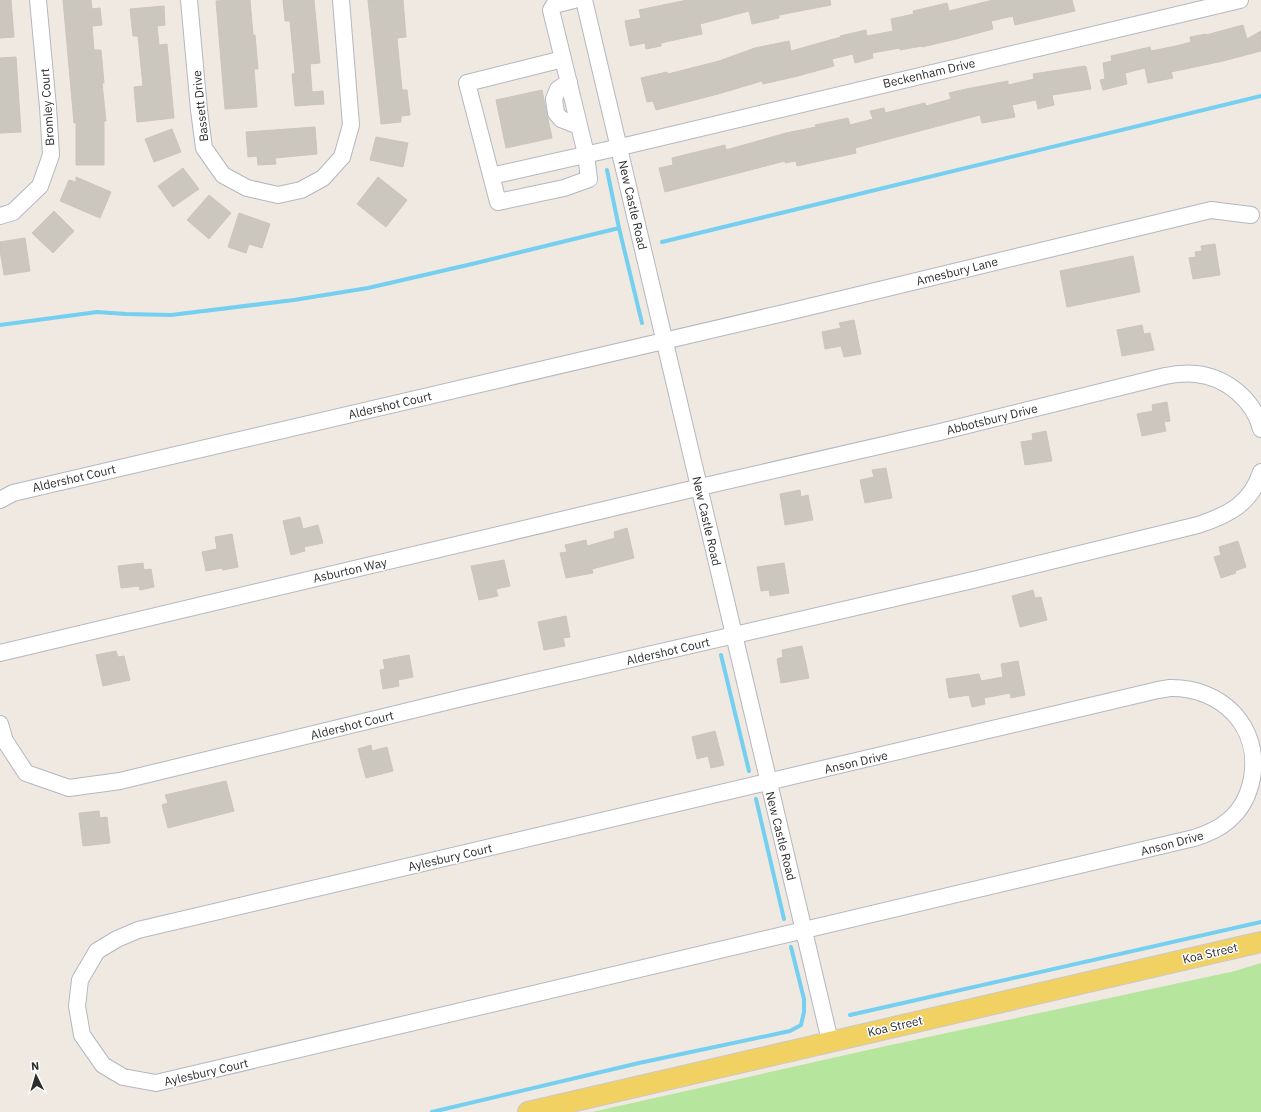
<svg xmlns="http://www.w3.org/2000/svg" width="1261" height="1112" font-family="'IBM Plex Sans',sans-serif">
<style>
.green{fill:#b6e59e}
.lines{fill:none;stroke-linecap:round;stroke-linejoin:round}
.stream{stroke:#75cff0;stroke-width:4}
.building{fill:#cbc7bf;stroke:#cbc5ba}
.minor-casing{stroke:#b4b7c1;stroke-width:18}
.major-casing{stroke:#c9c9c9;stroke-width:22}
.minor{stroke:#fff;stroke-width:16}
.major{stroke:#f2d163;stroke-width:20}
.labels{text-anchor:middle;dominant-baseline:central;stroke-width:3;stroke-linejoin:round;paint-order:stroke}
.street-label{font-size:12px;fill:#2e2e2e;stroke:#fff}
</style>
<rect width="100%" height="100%" fill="#efe9e1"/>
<path class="green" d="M 1261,963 L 1261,1112 L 592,1112 L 886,1046 L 1235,971 Z"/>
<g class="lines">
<path class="stream" d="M 607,170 L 619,228 L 642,323
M 662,242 L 1261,96
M 0,325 L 97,312 L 126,314 L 171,315 L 294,300 L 368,288 L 472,264 L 619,228
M 721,655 L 749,771
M 756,799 L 784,919
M 850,1015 L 1261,922
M 432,1112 L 639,1063 L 790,1031 L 801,1025 L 804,1012 L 804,999 L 791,947"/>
</g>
<path class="building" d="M 0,0 L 11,0 L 14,37 L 0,38 Z
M 63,0 L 91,0 L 92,9 L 100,8 L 102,25 L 92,26 L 94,50 L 101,50 L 104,83 L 102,83 L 106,121 L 104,121 L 104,165 L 76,165 L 76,123 L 74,123 Z
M 230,0 L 250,0 L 253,35 L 255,35 L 258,69 L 254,69 L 257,107 L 225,109 L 216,1 Z
M 283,0 L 314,0 L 320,63 L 310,64 L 312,92 L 323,91 L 324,104 L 295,106 L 292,74 L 295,73 L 290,21 L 285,21 Z
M 368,0 L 403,0 L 406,37 L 397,38 L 402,90 L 407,90 L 410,115 L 401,116 L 401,122 L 381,124 Z
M 687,0 L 830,0 L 831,5 L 779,15 L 779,18 L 752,24 L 749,11 L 700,24 L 702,34 L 661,43 L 661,46 L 646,49 L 645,43 L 630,46 L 625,21 L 641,18 L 639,10 Z
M 993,0 L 1072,0 L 1075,11 L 1015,25 L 1013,16 L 991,21 L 993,29 L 956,39 L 922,47 L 922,46 L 900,50 L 900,48 L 872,53 L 873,58 L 855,63 L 853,54 L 832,59 L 834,66 L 798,76 L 763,84 L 762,81 L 718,94 L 656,110 L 653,101 L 647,102 L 641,78 L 667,72 L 668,74 L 719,61 L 755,48 L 789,41 L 791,51 L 841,37 L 840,36 L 866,30 L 867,36 L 893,31 L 891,19 L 914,14 L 913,11 L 947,3 L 949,11 Z
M 164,6 L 165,25 L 157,26 L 159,45 L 167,44 L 174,118 L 137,122 L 134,87 L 143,86 L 138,36 L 133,36 L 130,9 Z
M 1243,25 L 1247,39 L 1261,31 L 1261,51 L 1223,61 L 1171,72 L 1173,78 L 1148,83 L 1145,68 L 1125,73 L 1127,84 L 1103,90 L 1100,80 L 1105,79 L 1103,63 L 1112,61 L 1111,56 L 1150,47 L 1151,51 L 1176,46 L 1191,42 L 1190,37 L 1206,34 L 1206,35 Z
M 16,57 L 21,132 L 0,133 L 0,58 Z
M 1085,66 L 1086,67 L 1091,89 L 1052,95 L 1054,105 L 1038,109 L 1036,100 L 1012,105 L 1015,117 L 982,123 L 980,115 L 855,148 L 856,153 L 797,166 L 796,161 L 785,163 L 785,161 L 665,192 L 659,168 L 673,165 L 672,158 L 725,145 L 726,150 L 786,133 L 816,127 L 815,125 L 848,118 L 850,125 L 873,119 L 870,111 L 884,108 L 885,113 L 925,103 L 926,106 L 951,99 L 949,93 L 966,89 L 1008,81 L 1008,85 L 1034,79 L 1033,74 Z
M 542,90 L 552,138 L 506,148 L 496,100 Z
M 315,127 L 317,154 L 275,158 L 276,164 L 258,165 L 257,156 L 248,157 L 246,132 Z
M 172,129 L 181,152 L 154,162 L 145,139 Z
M 376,137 L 408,143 L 403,167 L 370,160 Z
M 183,168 L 199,189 L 173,207 L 158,186 Z
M 76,177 L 111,192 L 100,218 L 60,201 L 69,180 L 76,182 Z
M 378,177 L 407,200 L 386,227 L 357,204 Z
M 209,195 L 231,213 L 209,239 L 187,220 Z
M 54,211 L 74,231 L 53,253 L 32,233 Z
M 239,213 L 270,224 L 262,248 L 249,244 L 246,253 L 228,247 Z
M 25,238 L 30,271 L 4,275 L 0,250 L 0,242 Z
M 1215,244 L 1220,275 L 1193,279 L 1189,258 L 1196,257 L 1195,252 L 1202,251 L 1201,246 Z
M 1133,256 L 1140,292 L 1067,307 L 1060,271 Z
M 854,320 L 861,354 L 844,357 L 841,346 L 825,349 L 822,332 L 841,328 L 839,323 Z
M 1142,325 L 1144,334 L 1150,333 L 1154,350 L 1122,356 L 1117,330 Z
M 1167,402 L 1170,421 L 1164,422 L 1166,431 L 1142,436 L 1137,414 L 1153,411 L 1152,405 Z
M 1046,431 L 1052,461 L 1025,465 L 1021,442 L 1033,440 L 1032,434 Z
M 886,468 L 892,498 L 865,503 L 860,480 L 874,477 L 872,470 Z
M 800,490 L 801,497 L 808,495 L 813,520 L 785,525 L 780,494 Z
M 300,517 L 303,529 L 318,525 L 323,543 L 304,547 L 305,551 L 291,555 L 283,521 Z
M 627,528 L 634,558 L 592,569 L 593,573 L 566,578 L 560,553 L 567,552 L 565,545 L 586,540 L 587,546 L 615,538 L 614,532 Z
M 232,534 L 238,567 L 223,570 L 222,568 L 206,571 L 202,552 L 217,549 L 215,537 Z
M 1238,541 L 1246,567 L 1235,571 L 1236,573 L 1221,578 L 1214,557 L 1221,555 L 1219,547 Z
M 504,560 L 510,586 L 496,589 L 498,596 L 479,600 L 471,566 Z
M 143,563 L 144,570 L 151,569 L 154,587 L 140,590 L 139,586 L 121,588 L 118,566 Z
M 784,563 L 789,593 L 770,596 L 769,590 L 761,591 L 757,567 Z
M 1033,590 L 1035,598 L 1041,597 L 1047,620 L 1020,627 L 1012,596 Z
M 566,616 L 570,637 L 563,638 L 565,646 L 544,650 L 538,622 Z
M 802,646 L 809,678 L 781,683 L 777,659 L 783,657 L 782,650 Z
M 116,651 L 118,657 L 124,656 L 130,680 L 103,686 L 96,655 Z
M 409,655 L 413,677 L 398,680 L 399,686 L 383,689 L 380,670 L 385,669 L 383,660 Z
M 1018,661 L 1025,695 L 1011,698 L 1010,693 L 984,698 L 985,704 L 972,707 L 969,695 L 949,698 L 946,679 L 979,674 L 981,681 L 1003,677 L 1001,664 Z
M 715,731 L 724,765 L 711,768 L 708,756 L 697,759 L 692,737 Z
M 371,745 L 372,751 L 387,747 L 393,771 L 366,778 L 358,749 Z
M 226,781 L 234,811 L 168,828 L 162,805 L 168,803 L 165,795 Z
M 99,811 L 100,818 L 107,817 L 110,843 L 83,846 L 79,813 Z"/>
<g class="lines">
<g class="minor-casing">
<path id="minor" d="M 189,0 L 199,110 L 204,148 L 223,175 L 247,188 L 278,195 L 301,190 L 323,178 L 342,157 L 351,125 L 341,0
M 584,0 L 830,1041
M 563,59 L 586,154 L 589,179 L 564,188 L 498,202 L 467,83 L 563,59 L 551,10 L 554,5 L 574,0
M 569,82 L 558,89 L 554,99 L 556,113 L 561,119 L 579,126
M 491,176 L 629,145 L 1240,0
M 0,216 L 13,212 L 40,186 L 51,155 L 48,107 L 38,0
M 0,500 L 13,493 L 788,312 L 1211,210 L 1251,215
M 0,653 L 709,485 L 940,432 L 1165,376 C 1175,374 1186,373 1196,374 C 1226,377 1254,400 1261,429
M 1170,688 C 1221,687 1261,726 1252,778 C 1249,794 1242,809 1229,820 C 1219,829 1207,834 1194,838 L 156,1083 L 123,1077 L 103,1065 L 82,1035 L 77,1006 L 80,980 L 97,951 L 117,939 L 138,930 L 1158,690 Z
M 0,724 L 5,741 L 26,773 L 69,788 L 120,781 L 466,697 L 973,580 L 1198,525 C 1228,515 1251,504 1261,472"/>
</g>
<g class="major-casing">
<path id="major" d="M 528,1112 L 1261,942"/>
</g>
<use href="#minor" class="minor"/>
<use href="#major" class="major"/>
</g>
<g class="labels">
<g class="street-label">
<text transform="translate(929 73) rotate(-13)">Beckenham Drive</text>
<text transform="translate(200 106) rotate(-96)">Bassett Drive</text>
<text transform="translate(47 107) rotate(-94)">Bromley Court</text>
<text transform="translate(633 205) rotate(77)">New Castle Road</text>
<text transform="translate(957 271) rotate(-14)">Amesbury Lane</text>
<text transform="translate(390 405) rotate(-13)">Aldershot Court</text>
<text transform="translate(992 419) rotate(-14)">Abbotsbury Drive</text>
<text transform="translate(74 478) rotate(-13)">Aldershot Court</text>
<text transform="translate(707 521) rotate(77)">New Castle Road</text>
<text transform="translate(350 570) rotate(-13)">Asburton Way</text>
<text transform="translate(668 651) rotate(-13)">Aldershot Court</text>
<text transform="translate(352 725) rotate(-14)">Aldershot Court</text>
<text transform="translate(856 762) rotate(-13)">Anson Drive</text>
<text transform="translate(781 836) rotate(76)">New Castle Road</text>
<text transform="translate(1172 843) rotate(-15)">Anson Drive</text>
<text transform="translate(450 857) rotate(-13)">Aylesbury Court</text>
<text transform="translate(1210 953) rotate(-13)">Koa Street</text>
<text transform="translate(895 1026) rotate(-13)">Koa Street</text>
<text transform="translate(206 1072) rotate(-13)">Aylesbury Court</text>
</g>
</g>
<g transform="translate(36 1076) rotate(355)" stroke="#ffffff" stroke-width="3" paint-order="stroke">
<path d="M0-3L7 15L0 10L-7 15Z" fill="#2e2e2e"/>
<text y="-6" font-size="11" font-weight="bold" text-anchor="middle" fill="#2e2e2e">N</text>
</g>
</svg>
